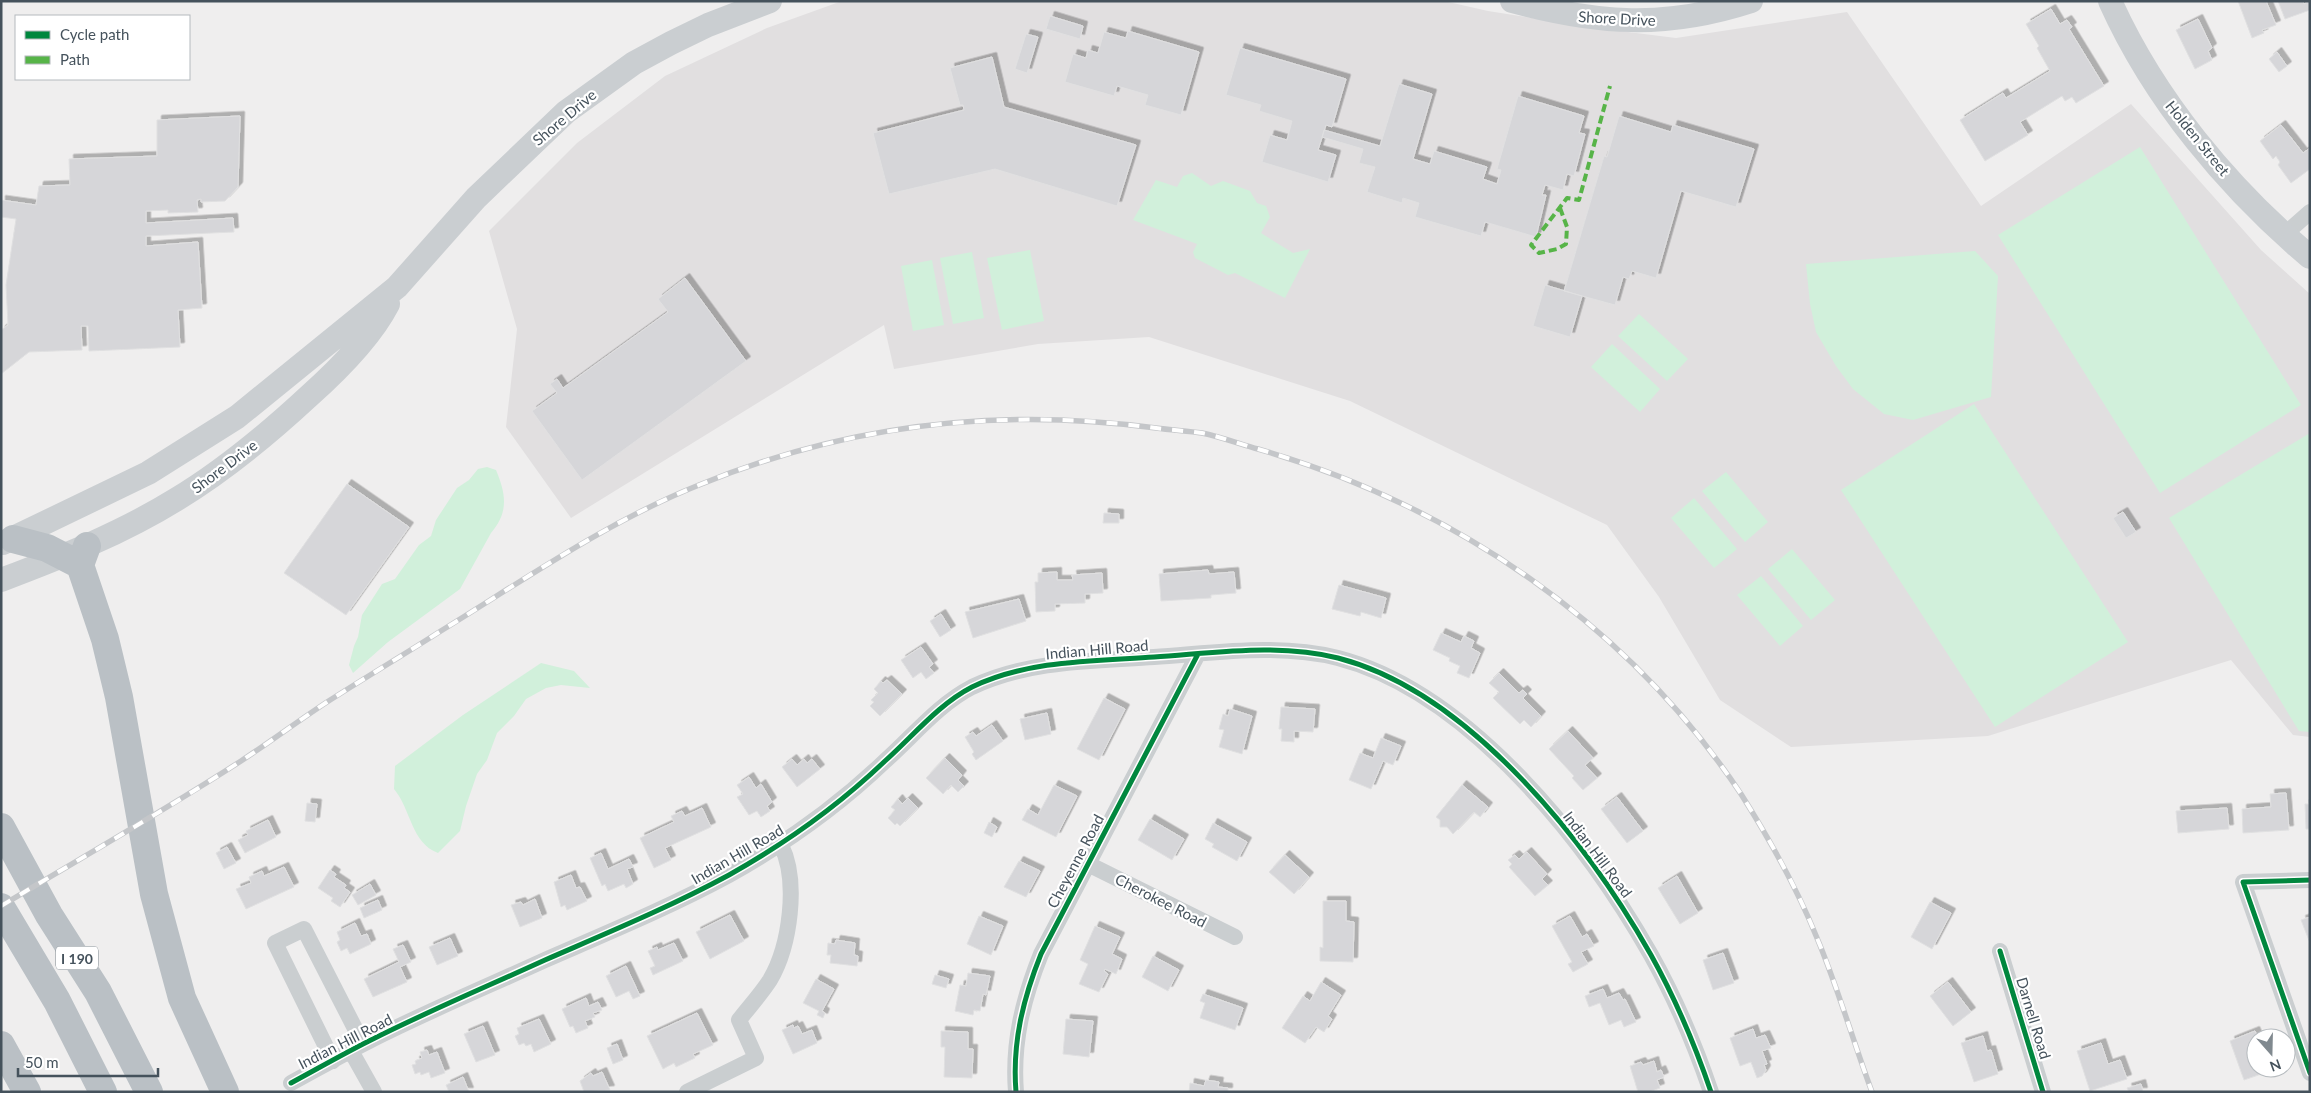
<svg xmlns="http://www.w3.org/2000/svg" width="2311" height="1093" font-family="Lato,sans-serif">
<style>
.education{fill:#e1dfe0}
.green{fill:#d1f0db}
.building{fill:#d6d6d9;stroke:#e0e0e1;filter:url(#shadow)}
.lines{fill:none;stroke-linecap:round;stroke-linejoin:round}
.minor{stroke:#caced0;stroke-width:16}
.secondary{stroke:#caced1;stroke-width:24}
.motorway{stroke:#bac0c5;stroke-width:28}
.rail-casing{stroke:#c4c6c9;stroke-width:5.5}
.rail{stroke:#fff;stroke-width:4;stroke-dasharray:11;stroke-linecap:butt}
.quiet{stroke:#57b448;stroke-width:4;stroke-dasharray:8 4;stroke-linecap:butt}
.cycleway-casing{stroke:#fff;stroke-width:8}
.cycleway{stroke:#00873e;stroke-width:5}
.labels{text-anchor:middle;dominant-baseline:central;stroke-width:4.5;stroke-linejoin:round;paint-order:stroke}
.shield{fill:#fff;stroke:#7d868d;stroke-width:1}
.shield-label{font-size:14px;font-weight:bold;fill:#45525c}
.street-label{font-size:15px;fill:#45525c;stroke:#fff}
</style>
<defs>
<filter id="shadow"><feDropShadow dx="4.5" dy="-4.5" stdDeviation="0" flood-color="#0004"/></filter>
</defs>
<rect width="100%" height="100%" fill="#efeeee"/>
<path class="education" d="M 842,1 L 1444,1 L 1488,11 L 1588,27 L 1676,38 L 1847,12 L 1981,206 L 2131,104 L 2261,250 L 2310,294 L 2310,737 L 2293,735 L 2231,660 L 1988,736 L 1791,747 L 1720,700 L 1659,597 L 1607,525 L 1350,401 L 1149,337 L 1038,344 L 894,369 L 884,325 L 571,518 L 506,427 L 517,329 L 489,231 L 577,143 L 665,76 L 767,28 Z"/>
<path class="green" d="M 2140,147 L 2301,405 L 2160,493 L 1998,235 Z
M 1192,173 L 1211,186 L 1223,181 L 1250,191 L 1257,203 L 1266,206 L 1270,217 L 1261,233 L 1293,253 L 1310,249 L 1285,298 L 1235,273 L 1228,275 L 1195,258 L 1193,252 L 1197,244 L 1133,220 L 1156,180 L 1177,187 L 1183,176 Z
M 1030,250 L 1044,321 L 1002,330 L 987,258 Z
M 1975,251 L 1998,276 L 1991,397 L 1913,420 L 1884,414 L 1853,389 L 1836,366 L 1816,332 L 1810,304 L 1806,264 Z
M 972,252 L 984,318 L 953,324 L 940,258 Z
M 932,260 L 944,325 L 913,331 L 901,266 Z
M 1639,314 L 1688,359 L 1667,381 L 1618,336 Z
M 1612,344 L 1660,389 L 1640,412 L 1591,367 Z
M 1974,404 L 2128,642 L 1995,727 L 1841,490 Z
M 2310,433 L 2310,732 L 2299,731 L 2169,518 Z
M 487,467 L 496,470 C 506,494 509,512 491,533 L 460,589 L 388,642 L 353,673 L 349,665 L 354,646 L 358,637 L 362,615 L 382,584 L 395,579 L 419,545 L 431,536 L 436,520 L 457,488 L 469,480 L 478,469 Z
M 1726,472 L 1768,522 L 1745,542 L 1702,491 Z
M 1694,498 L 1737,549 L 1714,568 L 1671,518 Z
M 1792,549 L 1835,600 L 1811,620 L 1768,569 Z
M 1761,576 L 1803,626 L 1780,646 L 1737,595 Z
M 541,663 L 574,671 L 590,688 L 561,685 L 546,688 L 526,699 L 514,716 L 497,733 L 487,760 L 477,774 L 466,806 L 460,831 L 438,853 C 411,843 411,809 394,789 L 395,766 L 463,715 Z"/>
<path class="building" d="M 2238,1 L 2266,1 L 2276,25 L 2262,30 L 2264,33 L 2252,38 Z
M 2278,1 L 2303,1 L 2304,4 L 2310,1 L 2310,10 L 2285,19 Z
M 2051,9 L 2060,24 L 2067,20 L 2072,27 L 2069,29 L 2104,86 L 2076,103 L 2072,97 L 2065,101 L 2062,96 L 2020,122 L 2028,135 L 1985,161 L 1960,120 L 2003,93 L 2006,98 L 2050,71 L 2037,48 L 2039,46 L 2026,24 Z
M 1050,16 L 1083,26 L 1080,39 L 1046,29 Z
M 2198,19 L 2212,48 L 2208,51 L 2212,60 L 2195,69 L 2176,30 Z
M 1128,31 L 1199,52 L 1181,115 L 1145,105 L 1148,95 L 1117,86 L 1114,96 L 1065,82 L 1073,54 L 1086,58 L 1088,50 L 1098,53 L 1104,32 L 1126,38 Z
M 1026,34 L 1038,37 L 1027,73 L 1015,69 Z
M 1240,48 L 1346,79 L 1332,127 L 1326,125 L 1318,150 L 1336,155 L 1328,182 L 1262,162 L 1270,135 L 1287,140 L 1292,121 L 1259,111 L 1261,105 L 1226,95 Z
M 2277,52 L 2287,66 L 2279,72 L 2269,59 Z
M 992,57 L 1004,107 L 1136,145 L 1117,206 L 995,169 L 889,194 L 873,133 L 964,110 L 963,105 L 960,105 L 950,68 Z
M 1399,84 L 1432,94 L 1413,159 L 1430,164 L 1434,151 L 1487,167 L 1483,179 L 1497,184 L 1501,170 L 1497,169 L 1518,96 L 1584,116 L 1579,133 L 1585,134 L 1574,176 L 1567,174 L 1563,190 L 1545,185 L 1542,195 L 1546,195 L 1536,237 L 1485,222 L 1481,236 L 1415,217 L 1419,203 L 1403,198 L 1402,203 L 1367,192 L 1375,167 L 1359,163 L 1363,149 L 1322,137 L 1324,130 L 1380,146 Z
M 240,116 L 238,187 L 225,201 L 201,202 L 201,199 L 197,200 L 198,212 L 168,213 L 168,210 L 146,211 L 146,223 L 233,218 L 234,232 L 146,236 L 146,246 L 198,242 L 202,308 L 178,310 L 180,347 L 89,351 L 88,326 L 81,326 L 82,350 L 29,352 L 1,374 L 1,330 L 8,325 L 6,285 L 16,219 L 1,217 L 1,200 L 36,205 L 39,186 L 70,185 L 69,159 L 157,156 L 157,120 Z
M 1619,116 L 1671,132 L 1673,125 L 1754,149 L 1736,207 L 1681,191 L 1656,278 L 1632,271 L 1629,279 L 1623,277 L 1615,305 L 1564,291 L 1604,156 L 1607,157 Z
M 2281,125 L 2303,153 L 2310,148 L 2310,169 L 2291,183 L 2278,165 L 2280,162 L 2276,156 L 2273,159 L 2260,141 Z
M 685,278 L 746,361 L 582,480 L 532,411 L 557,393 L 550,384 L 557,379 L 563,388 L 668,312 L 658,299 Z
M 1545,285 L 1582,296 L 1570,337 L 1533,326 Z
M 347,484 L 409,527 L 346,615 L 284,573 Z
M 2123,512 L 2136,532 L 2126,538 L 2113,518 Z
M 1104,513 L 1119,514 L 1119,523 L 1103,523 Z
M 1208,570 L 1209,574 L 1234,572 L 1236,593 L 1211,595 L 1211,598 L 1161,601 L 1159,574 Z
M 1057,572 L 1057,580 L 1073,580 L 1072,575 L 1102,573 L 1103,593 L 1085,594 L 1085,603 L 1055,604 L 1055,611 L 1036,612 L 1035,582 L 1038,582 L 1038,573 Z
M 1339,585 L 1386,598 L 1381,618 L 1361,612 L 1360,616 L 1332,609 Z
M 1019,599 L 1026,621 L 973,638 L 965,612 Z
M 941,614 L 951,630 L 940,637 L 930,621 Z
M 1441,633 L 1461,642 L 1464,636 L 1474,641 L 1471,648 L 1480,653 L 1469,678 L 1457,673 L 1460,666 L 1449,661 L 1450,658 L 1433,650 Z
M 921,647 L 933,664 L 929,667 L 934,673 L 926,679 L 921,672 L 913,678 L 901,660 Z
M 1499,673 L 1519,693 L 1523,690 L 1527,694 L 1523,698 L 1541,716 L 1531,727 L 1524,720 L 1520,724 L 1493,698 L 1499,692 L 1489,683 Z
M 887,680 L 902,694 L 880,716 L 870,706 L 874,702 L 871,700 L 878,693 L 874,689 L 881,681 L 883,683 Z
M 1104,698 L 1125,709 L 1099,760 L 1077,749 Z
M 1281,707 L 1315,709 L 1313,732 L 1294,731 L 1294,742 L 1281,741 L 1282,729 L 1279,729 Z
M 1230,709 L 1252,716 L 1242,754 L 1219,747 L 1224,730 L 1219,729 L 1223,714 L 1228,716 Z
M 1047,713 L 1051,734 L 1025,740 L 1020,719 Z
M 992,725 L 1003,741 L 976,760 L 972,754 L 974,752 L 965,737 L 973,732 L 976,736 Z
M 1568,731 L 1593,758 L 1585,765 L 1597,778 L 1583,790 L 1572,778 L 1574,776 L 1549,749 Z
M 1381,738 L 1401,746 L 1393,765 L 1383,761 L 1371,789 L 1349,780 L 1360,753 L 1373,758 Z
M 945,758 L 962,775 L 958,780 L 964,786 L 958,792 L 951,785 L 943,794 L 926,778 Z
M 792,759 L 797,765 L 804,759 L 807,763 L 812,759 L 820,769 L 797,787 L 782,767 Z
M 749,777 L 756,788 L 761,784 L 772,802 L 767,806 L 770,811 L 761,817 L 757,811 L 749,815 L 737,797 L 743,794 L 737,785 Z
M 1054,785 L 1077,796 L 1056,837 L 1022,820 L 1028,809 L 1038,815 Z
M 1462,785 L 1488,807 L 1480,817 L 1474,812 L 1453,834 L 1447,827 L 1440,827 L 1440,820 L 1436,817 Z
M 2286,793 L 2289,830 L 2243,833 L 2242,809 L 2271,807 L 2270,794 Z
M 1617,797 L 1643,831 L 1627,843 L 1601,809 Z
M 908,798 L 918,808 L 900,826 L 897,823 L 895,825 L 888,818 L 895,810 L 891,807 L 898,799 L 902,804 Z
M 307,803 L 317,804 L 315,822 L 305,821 Z
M 2305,804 L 2310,804 L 2310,829 L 2306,829 Z
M 702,808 L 711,827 L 665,848 L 671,860 L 654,868 L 640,838 L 674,822 L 671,816 L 682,811 L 685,816 Z
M 2227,808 L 2229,829 L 2178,833 L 2176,811 Z
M 1150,819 L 1184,839 L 1172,860 L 1138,840 Z
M 268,820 L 276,837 L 245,853 L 238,840 L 248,835 L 246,831 Z
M 989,822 L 997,827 L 992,837 L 984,833 Z
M 1213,823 L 1247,842 L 1237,861 L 1212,847 L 1214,844 L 1205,839 Z
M 227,847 L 236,863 L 224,869 L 216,853 Z
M 1527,852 L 1547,874 L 1542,879 L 1548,885 L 1535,896 L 1509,867 L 1512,864 L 1508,860 L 1515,855 L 1519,859 Z
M 601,853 L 608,869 L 629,859 L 633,867 L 627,869 L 633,884 L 626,888 L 624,884 L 608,891 L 605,884 L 602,886 L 590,858 Z
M 1285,855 L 1309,877 L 1294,894 L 1269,872 Z
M 1019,861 L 1040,871 L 1026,897 L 1004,887 Z
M 284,867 L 294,887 L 246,909 L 236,889 L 251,883 L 249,877 L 262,871 L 264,876 Z
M 330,870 L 336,874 L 334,877 L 346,885 L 344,888 L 350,892 L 340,907 L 331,901 L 333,898 L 318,888 Z
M 571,875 L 576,888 L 580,887 L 587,901 L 567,910 L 565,905 L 561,907 L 554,882 Z
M 1677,876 L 1698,913 L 1680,924 L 1658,888 Z
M 370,884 L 376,895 L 358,905 L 352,895 Z
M 535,899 L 542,918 L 520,927 L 511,905 L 521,902 L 523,905 Z
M 378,900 L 382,910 L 364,918 L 360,908 Z
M 1323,901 L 1346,901 L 1346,921 L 1354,922 L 1353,962 L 1320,961 L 1320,947 L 1323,948 Z
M 1930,902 L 1951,913 L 1932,949 L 1911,937 Z
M 730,915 L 744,941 L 710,959 L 696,932 Z
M 979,916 L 1003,926 L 991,955 L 967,944 Z
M 1570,916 L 1582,937 L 1587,934 L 1594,946 L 1581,952 L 1588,964 L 1573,972 L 1568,964 L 1572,962 L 1552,926 Z
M 2310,917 L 2310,943 L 2301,920 Z
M 355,923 L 361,936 L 367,934 L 371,944 L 350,954 L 347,948 L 341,951 L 337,942 L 340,940 L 337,932 Z
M 1095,926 L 1120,937 L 1112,954 L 1122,959 L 1116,974 L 1105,969 L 1104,971 L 1108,974 L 1099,992 L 1079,984 L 1088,964 L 1080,960 Z
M 450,938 L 458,956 L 437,965 L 429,947 Z
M 836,940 L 855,943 L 854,955 L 858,956 L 857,966 L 830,963 L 831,955 L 827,955 L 828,943 L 835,944 Z
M 674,943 L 683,961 L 653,975 L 650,968 L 655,966 L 648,951 L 657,947 L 658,950 Z
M 403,945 L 411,962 L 400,967 L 407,982 L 373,997 L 364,979 L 399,962 L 393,949 Z
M 1723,953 L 1734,983 L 1713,990 L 1703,960 Z
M 1153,956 L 1179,970 L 1168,991 L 1142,977 Z
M 626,966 L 640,996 L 633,999 L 629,991 L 616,997 L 606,976 Z
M 968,973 L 990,976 L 986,995 L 983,994 L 980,1011 L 974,1010 L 973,1015 L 955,1011 L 960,985 L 966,986 Z
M 935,975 L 949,979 L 946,988 L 932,984 Z
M 816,979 L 834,989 L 822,1011 L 825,1013 L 823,1018 L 817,1015 L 819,1011 L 803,1003 Z
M 1321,982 L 1341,995 L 1328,1016 L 1332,1019 L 1324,1032 L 1316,1027 L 1305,1043 L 1282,1028 L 1303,996 L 1310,1001 Z
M 1948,982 L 1971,1012 L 1953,1026 L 1930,996 Z
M 1603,989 L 1607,998 L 1619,993 L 1623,1000 L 1625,999 L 1636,1022 L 1624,1027 L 1621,1020 L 1609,1025 L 1600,1003 L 1589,1007 L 1585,996 Z
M 1203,994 L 1243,1008 L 1235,1030 L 1200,1018 L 1205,1003 L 1200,1001 Z
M 586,998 L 589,1006 L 598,1002 L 602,1010 L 593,1013 L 595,1017 L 585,1021 L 588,1028 L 576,1033 L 573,1026 L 570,1027 L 562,1009 Z
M 697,1013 L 713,1045 L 693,1054 L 695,1058 L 676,1067 L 674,1063 L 663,1069 L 647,1036 Z
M 539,1019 L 551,1044 L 534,1052 L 531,1044 L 526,1046 L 524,1043 L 519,1045 L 515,1036 L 519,1034 L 517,1028 Z
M 1066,1019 L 1093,1021 L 1089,1057 L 1063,1054 Z
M 793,1025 L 794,1028 L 798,1026 L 802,1034 L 812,1030 L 817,1043 L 793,1054 L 782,1030 Z
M 483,1026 L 495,1055 L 476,1062 L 464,1034 Z
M 1753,1029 L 1756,1038 L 1765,1035 L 1771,1048 L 1762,1051 L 1767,1064 L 1764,1065 L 1766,1070 L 1762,1076 L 1757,1078 L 1751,1062 L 1740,1066 L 1730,1038 Z
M 941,1031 L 968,1032 L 968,1049 L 973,1049 L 972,1078 L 944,1077 L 945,1047 L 941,1047 Z
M 2255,1031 L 2258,1038 L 2256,1038 L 2256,1068 L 2269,1068 L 2270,1071 L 2244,1080 L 2230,1041 Z
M 1983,1036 L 1987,1051 L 1991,1050 L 1998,1074 L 1974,1082 L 1961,1043 Z
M 2101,1043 L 2108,1064 L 2120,1060 L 2127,1079 L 2090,1091 L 2077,1051 Z
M 617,1044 L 623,1060 L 613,1064 L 607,1048 Z
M 427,1050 L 429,1055 L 437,1052 L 445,1073 L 431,1078 L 429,1072 L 421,1075 L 420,1072 L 415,1074 L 412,1065 L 416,1064 L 415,1061 L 422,1058 L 420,1052 Z
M 1654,1061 L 1657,1072 L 1661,1070 L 1664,1077 L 1657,1080 L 1660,1088 L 1649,1092 L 1638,1092 L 1630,1066 L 1641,1062 L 1643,1065 Z
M 602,1072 L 610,1090 L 584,1092 L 580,1081 L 591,1073 L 593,1076 Z
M 463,1077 L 469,1092 L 449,1092 L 446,1085 Z
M 1206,1080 L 1219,1082 L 1218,1087 L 1228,1088 L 1228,1092 L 1189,1092 L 1190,1083 L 1204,1086 Z
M 2141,1084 L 2143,1092 L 2129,1092 L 2127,1088 Z"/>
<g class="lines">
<path class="minor" d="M 2285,234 L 2310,212
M 1088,864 L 1235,937
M 2310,880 L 2243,882 L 2310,1073
M 2000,951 L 2043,1092
M 351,1051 L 374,1092
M 333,1061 L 275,943 L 304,929 L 363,1044
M 291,1083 C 317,1069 343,1054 369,1041 C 426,1012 486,987 545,960 C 607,933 670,907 729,875 C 786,843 838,806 885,761 C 913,736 939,704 972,687 C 1028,660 1094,661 1154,657 C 1215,653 1278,643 1338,658 C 1469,692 1587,842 1651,955 C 1675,998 1695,1045 1711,1092
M 687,1092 L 756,1058 L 739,1020 C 749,1007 761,994 770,980 C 790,946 799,881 781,845
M 1016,1092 C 1012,1043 1023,999 1041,954 L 1198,654"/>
<path class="secondary" d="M 1512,1 C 1598,24 1665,29 1751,1
M 2110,1 C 2154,99 2228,188 2310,257
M 3,543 L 148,473 L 237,417 L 397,287 L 476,198 L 566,112 L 634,63 L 671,43 L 708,25 L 770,1
M 1,580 C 62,557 122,533 177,499 C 225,470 268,434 309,396 C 337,371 371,337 388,304"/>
<path class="motorway" d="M 13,539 L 47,548 L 80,565
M 87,546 L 80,565 L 105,639 L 119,697 L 154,894 L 182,998 L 225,1092
M 1,827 L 49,915 L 98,992 L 149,1092
M 1,907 L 57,1001 L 103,1092
M 1,1045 L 27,1092"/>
<g class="rail-casing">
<path id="rail" d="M 1,906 C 81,858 162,812 241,761 C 270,742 298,721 327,702 C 363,679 400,657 436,634 C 521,582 606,522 699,485 C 845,425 1000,407 1156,428 C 1171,430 1187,431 1202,433 C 1221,437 1240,444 1258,449 C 1453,505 1628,624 1741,794 C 1770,840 1797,888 1817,938 C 1838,988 1853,1041 1872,1092"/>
</g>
<use href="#rail" class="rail"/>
<path class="quiet" d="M 1560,208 L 1567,227 L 1566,244 L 1557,249 L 1539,253 L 1531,245 L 1567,198 L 1579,200 L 1610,86"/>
<g class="cycleway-casing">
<path id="cycleway" d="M 2310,880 L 2243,882 L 2310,1073
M 2000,951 L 2043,1092
M 291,1083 C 317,1069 343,1054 369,1041 C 426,1012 486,987 545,960 C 607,933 670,907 729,875 C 786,843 838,806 885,761 C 913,736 939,704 972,687 C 1028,660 1094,661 1154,657 C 1215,653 1278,643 1338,658 C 1469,692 1587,842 1651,955 C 1675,998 1695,1045 1711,1092
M 1016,1092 C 1012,1043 1023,999 1041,954 L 1198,654"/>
</g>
<use href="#cycleway" class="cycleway"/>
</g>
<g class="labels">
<rect class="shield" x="56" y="946.5" width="42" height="23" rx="4"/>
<g class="shield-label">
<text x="77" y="958">I 190</text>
</g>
<g class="street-label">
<text transform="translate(1617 18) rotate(3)">Shore Drive</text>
<text transform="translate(564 117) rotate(-40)">Shore Drive</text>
<text transform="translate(2198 138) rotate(51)">Holden Street</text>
<text transform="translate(224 466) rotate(-37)">Shore Drive</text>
<text transform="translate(1097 649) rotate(-5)">Indian Hill Road</text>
<text transform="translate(737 854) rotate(-30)">Indian Hill Road</text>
<text transform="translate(1598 854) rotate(53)">Indian Hill Road</text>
<text transform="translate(1075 861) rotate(-62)">Cheyenne Road</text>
<text transform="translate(1161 900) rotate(27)">Cherokee Road</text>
<text transform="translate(2034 1018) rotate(73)">Darnell Road</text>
<text transform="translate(345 1041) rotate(-27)">Indian Hill Road</text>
</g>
</g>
<rect width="2311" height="1093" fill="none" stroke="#45525c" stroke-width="5"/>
<rect x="15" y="15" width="175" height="65" fill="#ffffff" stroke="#b5babe"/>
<rect x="25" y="31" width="25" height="8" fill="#00873e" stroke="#b5babe"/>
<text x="60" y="40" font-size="15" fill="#45525c">Cycle path</text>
<rect x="25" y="56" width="25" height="8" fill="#57b448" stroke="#b5babe"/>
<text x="60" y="65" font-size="15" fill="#45525c">Path</text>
<g transform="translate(2271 1053) rotate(160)"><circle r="24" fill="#ffffff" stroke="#b5babe"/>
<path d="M0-4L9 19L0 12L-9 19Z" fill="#80898f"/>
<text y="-8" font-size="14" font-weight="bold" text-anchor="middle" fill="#45525c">N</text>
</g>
<path d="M18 1068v8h140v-8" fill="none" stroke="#45525c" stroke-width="2.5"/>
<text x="25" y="1068" font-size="15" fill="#45525c" stroke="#ffffff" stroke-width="4" paint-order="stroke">50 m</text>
</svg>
